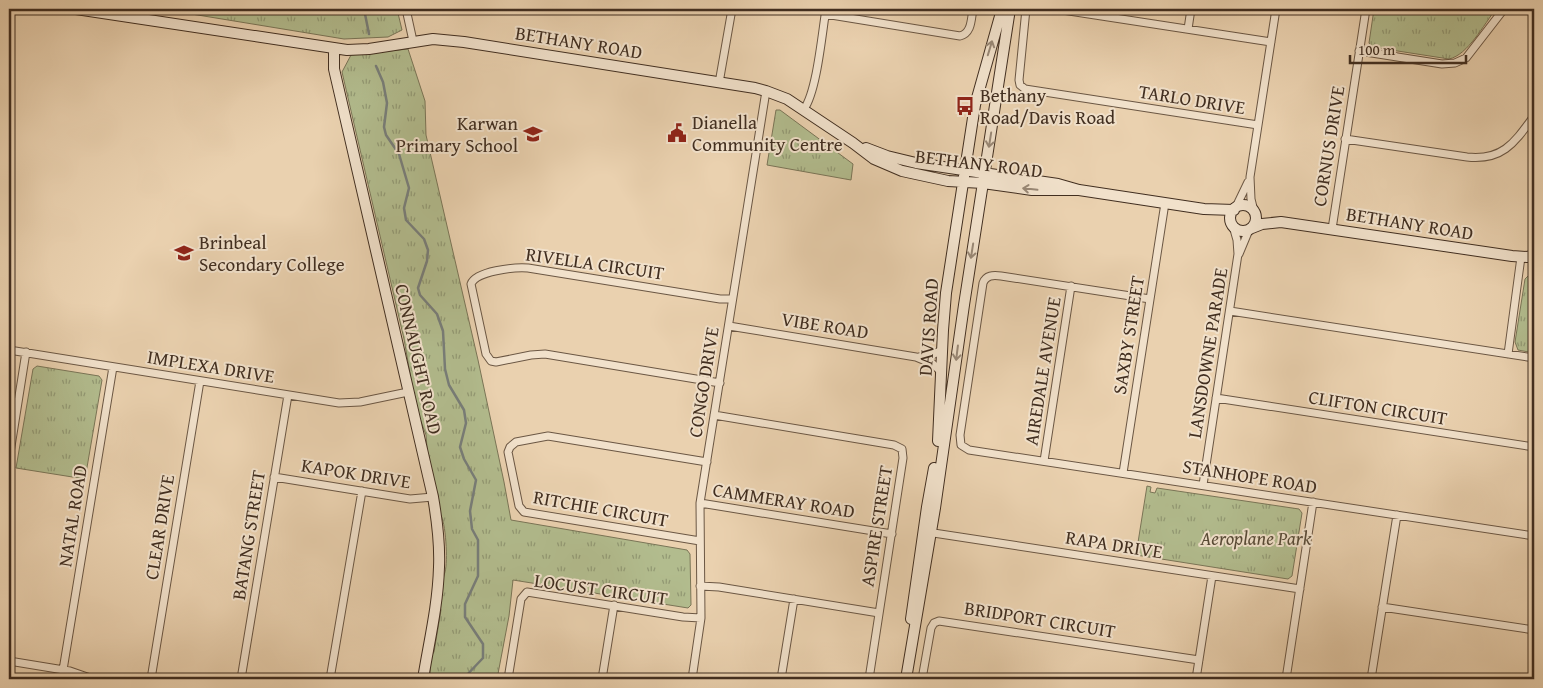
<svg xmlns="http://www.w3.org/2000/svg" width="1543" height="688" font-family="'Gentium Book Plus',serif">
<style>
.park{fill:url(#park-tufts);stroke:#7a7557}
.lines{fill:none;stroke-linecap:round;stroke-linejoin:round}
.stream{stroke:#787e7a;stroke-width:2.5}
.street-casing{stroke:#6b5744;stroke-width:9}
.secondary-casing{stroke:#412e20;stroke-width:12}
.street{stroke:#f1e1cb;stroke-width:7}
.secondary{stroke:#f1e1cb;stroke-width:10}
.oneway{stroke:#998876}
.labels{text-anchor:middle;dominant-baseline:central;stroke-width:4;stroke-linejoin:round;paint-order:stroke}
.street-label{font-size:19px;fill:#412e20;stroke:#f1e1cb}
.poi-label{font-size:19px;fill:#412e20;stroke:#f1e1cb;text-anchor:start}
.park-label{font-size:19px;font-style:italic;fill:#584a36;stroke:#f1e1cb}
</style>
<defs>
<pattern id="park-tufts" width="24" height="20" patternUnits="userSpaceOnUse" patternTransform="scale(1.25)"><rect width="24" height="20" fill="#b2bc8e"/><path d="M3 7l-1-3M5 7V3M7 7l1-3M15 17l-1-3M17 17v-4M19 17l1-3" fill="none" stroke="#929974"/></pattern>
</defs>
<rect width="100%" height="100%" fill="#ead1af"/>
<filter id="stains"><feTurbulence type="fractalNoise" baseFrequency=".004" numOctaves="4"/><feColorMatrix values="0 0 0 0 .2 0 0 0 0 .09 0 0 0 0 .02 0 0 0 .5 -.17"/></filter>
<radialGradient id="worn" r=".72"><stop offset=".6" stop-color="#630" stop-opacity="0"/><stop offset="1" stop-color="#630" stop-opacity=".3"/></radialGradient>
<path class="park" d="M 161,9 L 397,9 L 402,30 L 388,37 L 344,39 Z
M 1374,9 L 1496,9 C 1484,24 1468,55 1449,59 L 1372,47 L 1369,43 Z
M 408,49 L 425,101 L 426,135 L 478,360 L 504,482 L 511,520 L 687,550 L 690,554 L 691,605 L 688,608 L 513,580 L 509,616 L 497,679 L 430,679 C 431,669 427,660 434,652 L 441,610 C 436,599 442,583 445,572 C 448,562 446,521 440,514 L 428,460 L 426,435 L 416,408 L 404,339 L 342,72 L 351,55 Z
M 776,110 L 780,110 L 853,164 L 851,180 L 767,165 Z
M 1534,274 L 1534,353 L 1518,350 L 1515,342 L 1525,279 L 1529,275 Z
M 37,366 L 99,376 L 102,380 L 85,479 L 16,468 L 33,369 Z
M 1147,486 L 1151,487 L 1150,492 L 1155,493 L 1157,488 L 1299,509 L 1302,513 L 1292,576 L 1288,579 L 1136,555 Z"/>
<g class="lines">
<path class="stream" d="M 364,9 L 369,34
M 376,66 L 383,82 L 387,103 L 384,127 L 386,135 L 399,154 L 409,188 L 404,208 L 406,220 L 424,239 L 428,250 L 427,261 L 418,288 L 420,295 L 437,314 L 443,331 L 445,369 L 449,385 L 464,410 L 466,423 L 460,447 L 464,459 L 476,480 L 470,511 L 472,529 L 478,540 L 478,576 L 465,604 L 465,617 L 483,644 L 483,658 L 463,679"/>
<g class="street-casing">
<path id="street" d="M 406,9 L 413,41
M 1026,9 L 1019,80 L 1020,85 L 1025,89 L 1258,125
M 1056,9 L 1271,42
M 825,14 L 960,36 C 972,33 971,19 973,9
M 1109,17 L 1110,9
M 1188,29 L 1191,9
M 1359,51 L 1442,64 L 1455,63 L 1466,58 L 1504,9
M 719,83 L 732,9
M 804,109 C 817,91 822,33 826,9
M 1345,139 L 1467,157 C 1503,161 1515,142 1534,116
M 1235,209 L 1248,182
M 1254,211 L 1251,199 L 1250,177 L 1276,9
M 1332,229 L 1366,9
M 1239,254 L 1249,230
M 1150,299 L 1001,276 C 993,275 986,275 983,283 L 960,435 L 961,445 L 969,450 L 1534,536
M 1230,311 L 1534,358
M 729,326 L 916,357 L 933,364 L 941,372
M 9,350 L 339,403 L 360,402 L 408,392
M 1508,354 L 1521,257
M 919,357 L 932,355 L 942,350
M 720,383 L 545,354 L 531,355 L 496,362 L 491,361 L 486,354 L 471,284 C 476,271 514,267 528,268 L 720,299 L 732,299
M 1216,398 L 1534,447
M 714,415 L 894,445 L 902,449 L 903,458 L 869,679
M 9,459 L 26,352
M 1044,461 L 1071,286
M 1123,473 L 1165,203
M 274,477 L 410,499 L 433,497
M 1203,485 L 1238,254 L 1237,240 L 1233,226
M 700,503 L 892,534
M 927,532 L 1300,589
M 700,541 L 524,512 L 519,506 L 508,452 L 510,447 L 516,442 L 548,436 L 707,462
M 700,586 L 719,587 L 879,613
M 1382,607 L 1534,630
M 9,661 L 70,671 L 93,679
M 63,670 L 113,367
M 151,679 L 200,381
M 241,679 L 288,395
M 330,679 L 362,491
M 508,679 L 521,599 L 527,592 L 683,617 L 701,618
M 602,679 L 614,605
M 692,679 L 701,618 L 700,503 L 766,91
M 781,679 L 794,599
M 922,679 L 931,628 L 934,623 L 939,621 L 1199,660
M 1196,679 L 1212,576
M 1286,679 L 1313,502
M 1371,679 L 1397,515"/>
</g>
<g class="secondary-casing">
<path id="secondary" d="M 76,9 L 347,50 L 369,49 L 433,39 L 464,42 L 755,88 L 766,91 L 787,99 L 853,143 L 874,159 L 902,171 L 948,181 L 983,183 L 1032,190 L 1079,190
M 334,48 L 334,69 L 433,497 C 437,520 440,544 439,567 C 438,605 429,642 423,679
M 866,148 L 887,156 L 916,163 L 1058,184 L 1079,190 L 1204,209 L 1234,210
M1230 218a13 13 0 1 1 26 0a13 13 0 1 1-26 0Z
M 1252,228 L 1262,224 L 1281,222 L 1512,256 L 1527,257 L 1534,255
M 938,441 L 943,330 L 946,293 L 975,105 L 1002,9
M 911,619 L 927,507 L 934,468
M 906,679 L 935,508 L 964,305 L 1010,9"/>
</g>
<use href="#street" class="street"/>
<use href="#secondary" class="secondary"/>
</g>
<defs><path id="oneway-shaft" d="M-6 0H5M1.5-3L5.5 0L1.5 3" fill="none" stroke-width="1.6" stroke-linecap="round" stroke-linejoin="round" transform="scale(1.25)"/></defs>
<g class="oneway">
<use href="#oneway-shaft" transform="translate(990 48) rotate(-73)"/>
<use href="#oneway-shaft" transform="translate(990 140) rotate(99)"/>
<use href="#oneway-shaft" transform="translate(1030 189) rotate(-174)"/>
<use href="#oneway-shaft" transform="translate(972 251) rotate(99)"/>
<use href="#oneway-shaft" transform="translate(957 353) rotate(97)"/>
</g>
<defs>
<g id="bus-bare" transform="scale(1.5)"><path d="M-5-6H5V4H4V6H2V4H-2V6H-4V4H-5ZM-3.5-4V0h7V-4ZM-3.5 1.2v1.5H-2V1.2ZM2 1.2v1.5H3.5V1.2Z" fill="#8f2418" stroke="#f1e1cb" stroke-width="2.5" paint-order="stroke"/></g>
<g id="civic-bare" transform="scale(1.5)"><path d="M-.6-6.5H3V-4.5H.6V-3L4-1V1h2V6H-6V1h2V-1L-.6-3ZM-1.2 2.5V6h2.4V2.5Z" fill="#8f2418" stroke="#f1e1cb" stroke-width="2.5" paint-order="stroke"/></g>
<g id="school-bare" transform="scale(1.5)"><path d="M0-5L7-2L0 1L-7-2ZM-4 1L0 2.5L4 1V4Q0 6-4 4Z" fill="#8f2418" stroke="#f1e1cb" stroke-width="2.5" paint-order="stroke"/></g>
</defs>
<g fill-rule="evenodd">
<use href="#bus-bare" x="965" y="106"/>
<use href="#civic-bare" x="677" y="133"/>
<use href="#school-bare" x="533" y="134"/>
<use href="#school-bare" x="184" y="253"/>
</g>
<g class="labels">
<g class="street-label">
<text transform="translate(579 42) rotate(9)">BETHANY ROAD</text>
<text transform="translate(1192 99) rotate(9)">TARLO DRIVE</text>
<text transform="translate(1328 146) rotate(-81)">CORNUS DRIVE</text>
<text transform="translate(979 163) rotate(7)">BETHANY ROAD</text>
<text transform="translate(1410 223) rotate(9)">BETHANY ROAD</text>
<text transform="translate(595 263) rotate(8)">RIVELLA CIRCUIT</text>
<text transform="translate(825 325) rotate(9)">VIBE ROAD</text>
<text transform="translate(928 327) rotate(-86)">DAVIS ROAD</text>
<text transform="translate(1128 335) rotate(-81)">SAXBY STREET</text>
<text transform="translate(1207 353) rotate(-81)">LANSDOWNE PARADE</text>
<text transform="translate(419 359) rotate(77)">CONNAUGHT ROAD</text>
<text transform="translate(211 366) rotate(9)">IMPLEXA DRIVE</text>
<text transform="translate(1042 371) rotate(-81)">AIREDALE AVENUE</text>
<text transform="translate(703 382) rotate(-81)">CONGO DRIVE</text>
<text transform="translate(1378 407) rotate(9)">CLIFTON CIRCUIT</text>
<text transform="translate(356 473) rotate(9)">KAPOK DRIVE</text>
<text transform="translate(1250 476) rotate(9)">STANHOPE ROAD</text>
<text transform="translate(784 500) rotate(9)">CAMMERAY ROAD</text>
<text transform="translate(601 508) rotate(10)">RITCHIE CIRCUIT</text>
<text transform="translate(72 516) rotate(-81)">NATAL ROAD</text>
<text transform="translate(876 526) rotate(-81)">ASPIRE STREET</text>
<text transform="translate(159 527) rotate(-81)">CLEAR DRIVE</text>
<text transform="translate(248 535) rotate(-81)">BATANG STREET</text>
<text transform="translate(1114 544) rotate(9)">RAPA DRIVE</text>
<text transform="translate(601 589) rotate(8)">LOCUST CIRCUIT</text>
<text transform="translate(1040 619) rotate(9)">BRIDPORT CIRCUIT</text>
</g>
<g class="poi-label">
<text x="980" y="95">Bethany<tspan x="980" dy="22">Road/Davis Road</tspan></text>
<text x="692" y="122">Dianella<tspan x="692" dy="22">Community Centre</tspan></text>
<text x="518" y="123" text-anchor="end">Karwan<tspan x="518" dy="22">Primary School</tspan></text>
<text x="199" y="242">Brinbeal<tspan x="199" dy="22">Secondary College</tspan></text>
</g>
<g class="park-label">
<text x="1256" y="538">Aeroplane Park</text>
</g>
</g>
<rect width="1543" height="688" fill="none" stroke="#ead1af" stroke-width="30"/>
<rect x="10" y="10" width="1523" height="668" fill="none" stroke="#412e20" stroke-width="2.5"/>
<rect x="15" y="15" width="1513" height="658" fill="none" stroke="#412e20"/>
<path d="M1350 55v8h116v-8" fill="none" stroke="#412e20" stroke-width="2.5"/>
<text x="1358" y="55" font-size="15" fill="#412e20" stroke="#f1e1cb" stroke-width="4" paint-order="stroke">100 m</text>
<rect width="100%" height="100%" filter="url(#stains)"/>
<rect width="100%" height="100%" fill="url(#worn)"/>
</svg>
